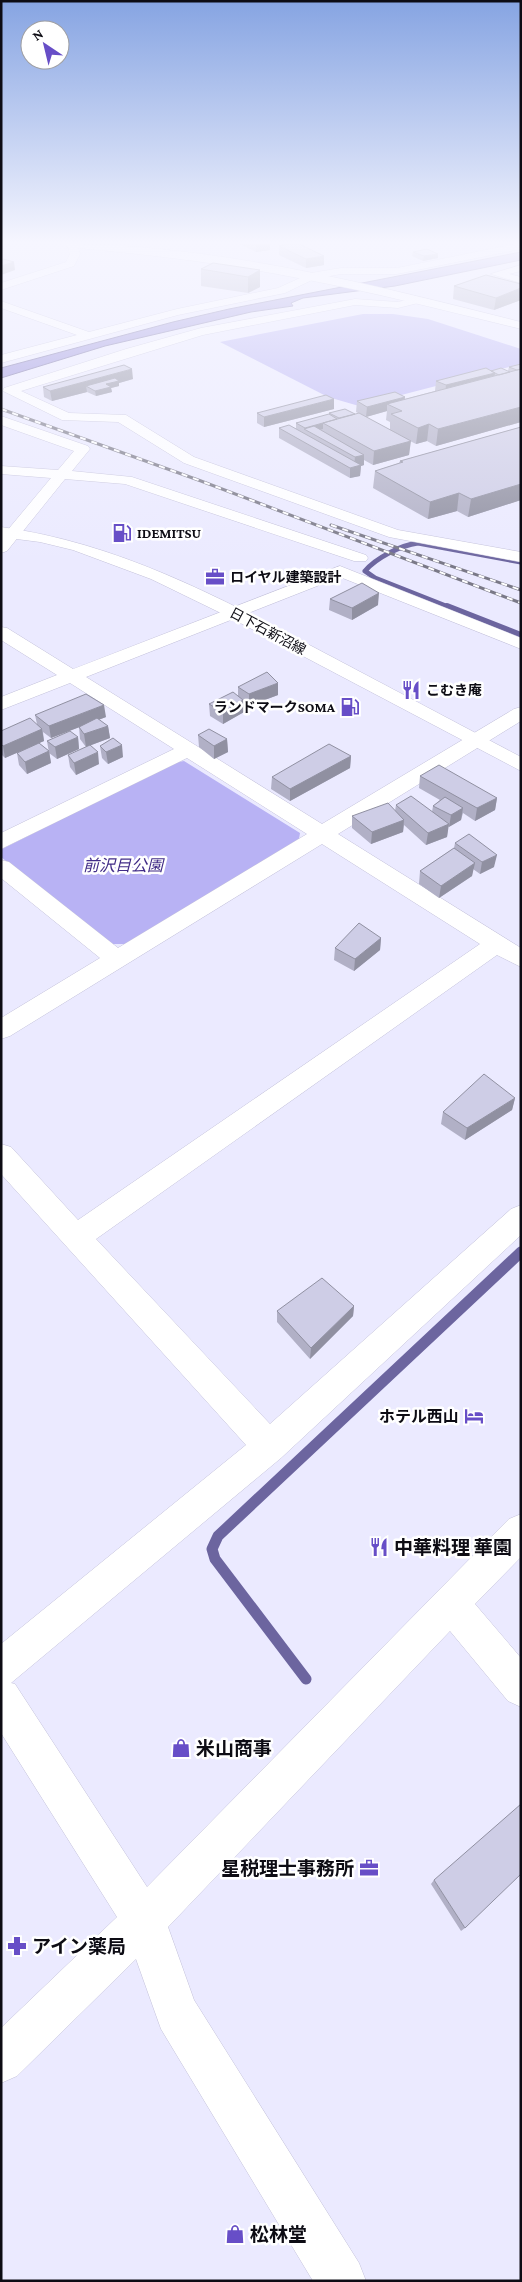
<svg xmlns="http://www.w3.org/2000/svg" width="522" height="2282" font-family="'Crimson Pro','Noto Sans JP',serif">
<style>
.green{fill:#b8b2f4}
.water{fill:#948bda;stroke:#6c659f}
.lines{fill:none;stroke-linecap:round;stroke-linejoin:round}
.stream-far2{stroke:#6c659f;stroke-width:5}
.stream-far1{stroke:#6c659f;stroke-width:6}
.stream{stroke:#6c659f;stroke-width:11}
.minor-casing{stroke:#c3c1da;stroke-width:1}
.major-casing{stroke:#c3c1da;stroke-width:1}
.minor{fill:#fff;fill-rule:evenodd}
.major{fill:#fff;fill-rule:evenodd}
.rail-casing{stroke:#7a7987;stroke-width:3}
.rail{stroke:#fff;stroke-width:2;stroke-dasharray:6;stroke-linecap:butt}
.wall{fill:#b1b0c6}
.shaded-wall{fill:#9090a1}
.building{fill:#cecde6;stroke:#9090a1}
.labels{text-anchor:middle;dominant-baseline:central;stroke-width:5;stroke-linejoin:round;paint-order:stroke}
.far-poi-label{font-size:14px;font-weight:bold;fill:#0d0c14;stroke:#fff;text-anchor:start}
.far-street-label{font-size:14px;fill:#0d0c14;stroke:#fff}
.park-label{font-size:16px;font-style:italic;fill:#412c87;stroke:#fff}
.poi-label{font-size:16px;font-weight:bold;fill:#0d0c14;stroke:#fff;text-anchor:end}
.near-poi-label{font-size:19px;font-weight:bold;fill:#0d0c14;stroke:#fff;text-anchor:start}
</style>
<rect width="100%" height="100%" fill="#ebeaff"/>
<path class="green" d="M 363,314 L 393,314 L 428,319 L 521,349 L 521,364 L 359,406 L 328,397 L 220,342 Z
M 184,761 L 300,833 L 299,839 L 126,944 L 109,944 L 1,857 L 2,849 L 173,763 Z"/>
<path class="water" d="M 521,252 L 521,260 L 395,286 L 303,298 L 291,303 L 293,306 L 251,312 L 105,346 L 1,378 L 1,368 L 173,322 L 229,309 Z"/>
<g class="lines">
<path class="stream-far2" d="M 451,608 L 375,578 L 365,571 C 376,558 401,545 418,543 L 521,562"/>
<path class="stream-far1" d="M 447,606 L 521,635"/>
<path class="stream" d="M 306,1679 L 215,1559 L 212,1549 L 218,1536 L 521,1252"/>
<g class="minor-casing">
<path id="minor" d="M 67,244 L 77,244 L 80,254 L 74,266 L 1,290 L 1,283 L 66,262 L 70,254 Z
M 515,244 L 521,244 L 521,249 L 397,274 L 341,274 L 314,279 L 285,293 L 178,315 L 1,363 L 1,355 L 77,335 L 1,308 L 1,301 L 89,332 L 177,309 L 278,288 L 311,273 L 341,268 L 397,268 Z
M 521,265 L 521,271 L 509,274 L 521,277 L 521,283 L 491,274 Z
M 418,297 L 424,300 L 422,302 L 398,308 L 355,305 L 203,335 L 21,391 L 69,413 L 126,415 L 194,457 L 398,530 L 521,552 L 521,562 L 389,537 L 184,463 L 118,422 L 62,420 L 3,391 L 4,388 L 126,349 L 201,328 L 355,299 L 398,302 Z
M 1,416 L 88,446 L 90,449 L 72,471 L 132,477 L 366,555 L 368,558 L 366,561 L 354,561 L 125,484 L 65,479 L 7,551 L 1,553 L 1,538 L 51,478 L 1,474 L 1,466 L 58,470 L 74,451 L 1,425 Z
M 340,566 L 521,638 L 521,649 L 340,577 L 86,677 L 322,824 L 514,709 L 521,707 L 521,721 L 338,834 L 521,948 L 521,967 L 497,955 L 96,1239 L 270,1424 L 511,1209 L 521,1205 L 521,1235 L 281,1458 L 11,1683 L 15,1684 L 147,1887 L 509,1519 L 521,1514 L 521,1557 L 475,1604 L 521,1658 L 521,1707 L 508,1701 L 450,1631 L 168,1927 L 194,2000 L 359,2263 L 366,2281 L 313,2281 L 161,2029 L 136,1959 L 17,2076 L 1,2083 L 1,2028 L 117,1917 L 1,1733 L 1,1644 L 246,1445 L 1,1174 L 1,1144 L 11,1147 L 78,1220 L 480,944 L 322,844 L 10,1036 L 1,1039 L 1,1018 L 100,958 L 1,878 L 1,860 L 9,862 L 118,948 L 307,834 L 187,758 L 1,849 L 1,833 L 174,749 L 70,683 L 1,710 L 1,697 L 57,675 L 1,640 L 1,627 L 7,628 L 73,669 Z"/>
</g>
<g class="major-casing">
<path id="major" d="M 63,244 C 214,244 375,285 521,322 L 521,329 C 447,311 373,292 298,278 C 222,263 145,254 68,247 Z
M 1,527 C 117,543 215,595 317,649 C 385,685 453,721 521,757 L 521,771 L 227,616 L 151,579 L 73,550 L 40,542 L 1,537 Z"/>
</g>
<use href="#minor" class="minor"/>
<use href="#major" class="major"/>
<g class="rail-casing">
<path id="rail" d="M 1,409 L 201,481 L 521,603
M 331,525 L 521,590"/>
</g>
<use href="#rail" class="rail"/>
</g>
<path class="wall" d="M 240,244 L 270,244 L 270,250 L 256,252 Z
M 279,246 L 324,256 L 324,265 L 306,268 L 279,255 Z
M 413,252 L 438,254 L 438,258 L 423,261 L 412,256 Z
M 201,269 L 260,270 L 260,287 L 248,293 L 201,286 Z
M 521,284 L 521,300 L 494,310 L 453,299 L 454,286 Z
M 521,364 L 521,422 L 436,446 L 427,441 L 416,444 L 410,441 L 409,455 L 373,465 L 364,460 L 364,465 L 361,466 L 360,476 L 350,478 L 279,438 L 279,428 L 296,428 L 296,423 L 329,415 L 329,413 L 355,415 L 390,430 L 390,422 L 386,420 L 387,411 L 366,417 L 356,412 L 357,401 L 405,399 L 435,391 L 436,381 L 491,371 L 508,371 L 509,367 Z
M 133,379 L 119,383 L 119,386 L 111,388 L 112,392 L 96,396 L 87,392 L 52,401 L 44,397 L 43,387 Z
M 334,409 L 264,427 L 257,423 L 257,413 Z
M 521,427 L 521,500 L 468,517 L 457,511 L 428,519 L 373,488 L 375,471 L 399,463 L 400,461 Z
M 330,599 L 378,605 L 352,620 L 329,610 Z
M 238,687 L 278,695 L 249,706 L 243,703 L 244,712 L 223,724 L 210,716 L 209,704 L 238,696 Z
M 35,715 L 106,717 L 98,720 L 108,726 L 110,738 L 86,747 L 80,739 L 79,727 L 51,738 L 43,732 L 44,741 L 39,743 L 49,751 L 51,763 L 27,774 L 19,765 L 17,753 L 21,751 L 5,758 L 1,754 L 1,731 L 37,724 Z
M 198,735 L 227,739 L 228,752 L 214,759 L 199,747 Z
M 78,737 L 79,749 L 57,759 L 49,753 L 47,741 Z
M 100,746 L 123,757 L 108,764 L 102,758 Z
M 68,755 L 99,764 L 76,775 L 70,767 Z
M 351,756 L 350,768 L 290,801 L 271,789 L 272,777 Z
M 420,776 L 497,798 L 495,810 L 475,821 L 463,813 L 461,820 L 448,827 L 447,837 L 426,845 L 404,825 L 403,832 L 371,844 L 352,828 L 352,816 L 395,811 L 396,805 L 432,812 L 433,806 L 440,800 L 419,788 Z
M 455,843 L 494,867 L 480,874 L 473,869 L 472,876 L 439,898 L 419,884 L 420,871 L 454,848 Z
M 381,938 L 380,950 L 354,971 L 334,960 L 335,948 Z
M 515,1098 L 512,1110 L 465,1140 L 441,1124 L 443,1112 Z
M 354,1306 L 353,1316 L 310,1359 L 277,1322 L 277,1311 Z
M 434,1880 L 465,1928 L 461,1931 L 431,1884 Z"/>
<path class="shaded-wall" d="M 256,244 L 270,244 L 270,250 L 256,252 Z
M 438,254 L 438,258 L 423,261 L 424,256 Z
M 324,256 L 324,265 L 306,268 L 306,259 Z
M 14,262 L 15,270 L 1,275 L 1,266 Z
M 260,270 L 260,287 L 248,293 L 248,277 Z
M 521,288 L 521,300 L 494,310 L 496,298 Z
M 132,369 L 133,379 L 119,383 L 119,386 L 111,388 L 112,392 L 96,396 L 95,391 L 86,386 L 87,392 L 52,401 L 50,391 Z
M 495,373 L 494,382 L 445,395 L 446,385 Z
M 405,397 L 404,407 L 387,404 L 387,411 L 366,417 L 367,407 Z
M 334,399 L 334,409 L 264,427 L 264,417 Z
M 521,407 L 521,422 L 436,446 L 438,429 Z
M 323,423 L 323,429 L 309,432 L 305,429 L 305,428 Z
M 429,424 L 427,441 L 416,444 L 418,428 Z
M 411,441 L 409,455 L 373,465 L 374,451 Z
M 364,455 L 364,465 L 361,466 L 360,476 L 350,478 L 350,468 L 354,467 L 355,457 Z
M 521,484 L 521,500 L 468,517 L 471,499 Z
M 459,493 L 457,511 L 428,519 L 430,502 Z
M 379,593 L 378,605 L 352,620 L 352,608 Z
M 278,683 L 278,695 L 249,706 L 249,694 Z
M 243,700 L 244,712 L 223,724 L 223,712 Z
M 104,705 L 106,717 L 51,738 L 49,726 Z
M 108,726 L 110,738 L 86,747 L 84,734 Z
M 42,729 L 44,741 L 5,758 L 3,746 Z
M 78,737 L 79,749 L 57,759 L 55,747 Z
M 227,739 L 228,752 L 214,759 L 214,746 Z
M 122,745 L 123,757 L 108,764 L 106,752 Z
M 49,751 L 51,763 L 27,774 L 25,762 Z
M 98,752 L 99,764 L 76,775 L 74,763 Z
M 351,756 L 350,768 L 290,801 L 290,789 Z
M 497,798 L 495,810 L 475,821 L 477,808 Z
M 463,808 L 461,820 L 449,827 L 451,815 Z
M 404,820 L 403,832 L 371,844 L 372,832 Z
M 449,824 L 447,837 L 426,845 L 428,833 Z
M 497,855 L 494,867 L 480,874 L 482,862 Z
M 475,863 L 472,876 L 439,898 L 441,886 Z
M 381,938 L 380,950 L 354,971 L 355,959 Z
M 515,1098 L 512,1110 L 465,1140 L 467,1128 Z
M 354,1306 L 353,1316 L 310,1359 L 311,1348 Z"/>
<path class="building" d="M 290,244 L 299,244 L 324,256 L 306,259 L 279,246 Z
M 427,249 L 438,254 L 424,256 L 413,252 Z
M 3,259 L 14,262 L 1,266 L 1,260 Z
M 213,263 L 260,270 L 248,277 L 201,269 Z
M 486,275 L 521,284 L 521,288 L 496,298 L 454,286 Z
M 521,364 L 521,369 L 517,370 L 509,367 Z
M 124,365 L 132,369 L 50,391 L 43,387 Z
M 486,368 L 495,373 L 446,385 L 436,381 Z
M 501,368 L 510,372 L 499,375 L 491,371 Z
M 521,369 L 521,407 L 438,429 L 429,424 L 418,428 L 391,414 L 402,411 L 387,404 Z
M 115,378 L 119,381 L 106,384 L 111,387 L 95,391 L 86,386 Z
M 395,392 L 405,397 L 367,407 L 357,401 Z
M 326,395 L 334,399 L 264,417 L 257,413 Z
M 345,409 L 355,414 L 339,418 L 329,413 Z
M 359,413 L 411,441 L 374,451 L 323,423 Z
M 329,414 L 337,419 L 305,428 L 296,423 Z
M 289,425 L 361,465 L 350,468 L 279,428 Z
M 314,426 L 364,455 L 355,457 L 304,429 Z
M 521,427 L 521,484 L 471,499 L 459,493 L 430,502 L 375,471 L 403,462 L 400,461 Z
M 362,583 L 379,593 L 352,608 L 330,599 Z
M 267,672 L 278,683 L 249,694 L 238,687 Z
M 233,692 L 243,700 L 223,712 L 209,704 Z
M 86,694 L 104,705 L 49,726 L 35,715 Z
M 30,718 L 42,729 L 3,746 L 1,744 L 1,731 Z
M 97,718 L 108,726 L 84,734 L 79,727 Z
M 209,729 L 227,739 L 214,746 L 198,735 Z
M 70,731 L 78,737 L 55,747 L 47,741 Z
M 113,738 L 122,745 L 106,752 L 100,746 Z
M 39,743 L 49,751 L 25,762 L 17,753 Z
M 329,744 L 351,756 L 290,789 L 272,777 Z
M 90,745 L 98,752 L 74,763 L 68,755 Z
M 439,765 L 497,798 L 477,808 L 420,776 Z
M 411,796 L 449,824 L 428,833 L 396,805 Z
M 445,797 L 463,808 L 451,815 L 433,806 Z
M 388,803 L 404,820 L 372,832 L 352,816 Z
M 469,834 L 497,855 L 482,862 L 455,843 Z
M 454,848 L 475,863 L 441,886 L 420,871 Z
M 359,923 L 381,938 L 355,959 L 335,948 Z
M 484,1074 L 515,1098 L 467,1128 L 443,1112 Z
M 322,1278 L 354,1306 L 311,1348 L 277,1311 Z
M 521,1804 L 521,1874 L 465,1928 L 434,1880 Z"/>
<linearGradient id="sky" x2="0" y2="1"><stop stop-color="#86a4e2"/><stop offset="0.43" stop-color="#f6f6ff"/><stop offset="1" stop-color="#f6f6ff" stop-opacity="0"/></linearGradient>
<rect width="522" height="564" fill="url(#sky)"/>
<defs>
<g id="fuel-bare" transform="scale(1.5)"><path d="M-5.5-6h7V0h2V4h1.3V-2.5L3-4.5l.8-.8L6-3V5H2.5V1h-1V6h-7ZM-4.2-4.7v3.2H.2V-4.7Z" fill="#674ec7" stroke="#fff" stroke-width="2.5" paint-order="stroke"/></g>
<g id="office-bare" transform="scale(1.5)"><path d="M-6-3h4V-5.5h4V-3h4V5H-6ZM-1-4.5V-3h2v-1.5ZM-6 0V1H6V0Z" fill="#674ec7" stroke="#fff" stroke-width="2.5" paint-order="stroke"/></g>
<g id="restaurant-bare" transform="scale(1.5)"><path d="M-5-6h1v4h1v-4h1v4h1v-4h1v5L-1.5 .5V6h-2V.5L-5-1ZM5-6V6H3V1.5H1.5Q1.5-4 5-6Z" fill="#674ec7" stroke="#fff" stroke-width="2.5" paint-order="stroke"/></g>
<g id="hotel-bare" transform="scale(1.5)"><path d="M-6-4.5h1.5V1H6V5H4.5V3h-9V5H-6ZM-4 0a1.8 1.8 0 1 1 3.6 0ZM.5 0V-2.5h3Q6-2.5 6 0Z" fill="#674ec7" stroke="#fff" stroke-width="2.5" paint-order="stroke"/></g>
<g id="shop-bare" transform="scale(1.5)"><path d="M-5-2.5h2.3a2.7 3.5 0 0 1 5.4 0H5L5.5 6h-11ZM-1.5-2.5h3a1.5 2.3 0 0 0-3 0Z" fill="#674ec7" stroke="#fff" stroke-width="2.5" paint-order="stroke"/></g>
<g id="pharmacy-bare" transform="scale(1.5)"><path d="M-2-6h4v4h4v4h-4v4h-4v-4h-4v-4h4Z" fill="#674ec7" stroke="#fff" stroke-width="2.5" paint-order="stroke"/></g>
</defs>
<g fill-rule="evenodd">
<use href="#fuel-bare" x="122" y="533"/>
<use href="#office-bare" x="215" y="577"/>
<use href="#restaurant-bare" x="411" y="690"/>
<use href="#fuel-bare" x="350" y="707"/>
<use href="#hotel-bare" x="474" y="1416"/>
<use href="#restaurant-bare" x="379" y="1547"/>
<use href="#shop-bare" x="181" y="1748"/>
<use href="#office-bare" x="369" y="1868"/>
<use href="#pharmacy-bare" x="17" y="1946"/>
<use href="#shop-bare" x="235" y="2234"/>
</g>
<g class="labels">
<g class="far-poi-label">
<text x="137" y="533">IDEMITSU</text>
<text x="230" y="577">ロイヤル建築設計</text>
<text x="426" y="690">こむき庵</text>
<text x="335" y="707" text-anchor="end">ランドマークSOMA</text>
</g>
<g class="far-street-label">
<text transform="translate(268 631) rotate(28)">日下石新沼線</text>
</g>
<g class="park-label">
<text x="123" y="865">前沢目公園</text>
</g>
<g class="poi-label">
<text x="459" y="1416">ホテル西山</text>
</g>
<g class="near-poi-label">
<text x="394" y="1547">中華料理 華園</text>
<text x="196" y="1748">米山商事</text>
<text x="354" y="1868" text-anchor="end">星税理士事務所</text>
<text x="32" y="1946">アイン薬局</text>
<text x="250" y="2234">松林堂</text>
</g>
</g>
<rect width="522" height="2282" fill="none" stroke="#0d0c14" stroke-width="5"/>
<g transform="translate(45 45) rotate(325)"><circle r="24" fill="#ffffff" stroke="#9e9ea1"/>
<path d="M0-4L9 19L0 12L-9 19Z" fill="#674ec7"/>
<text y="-8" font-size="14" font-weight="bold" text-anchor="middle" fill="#0d0c14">N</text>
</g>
</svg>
